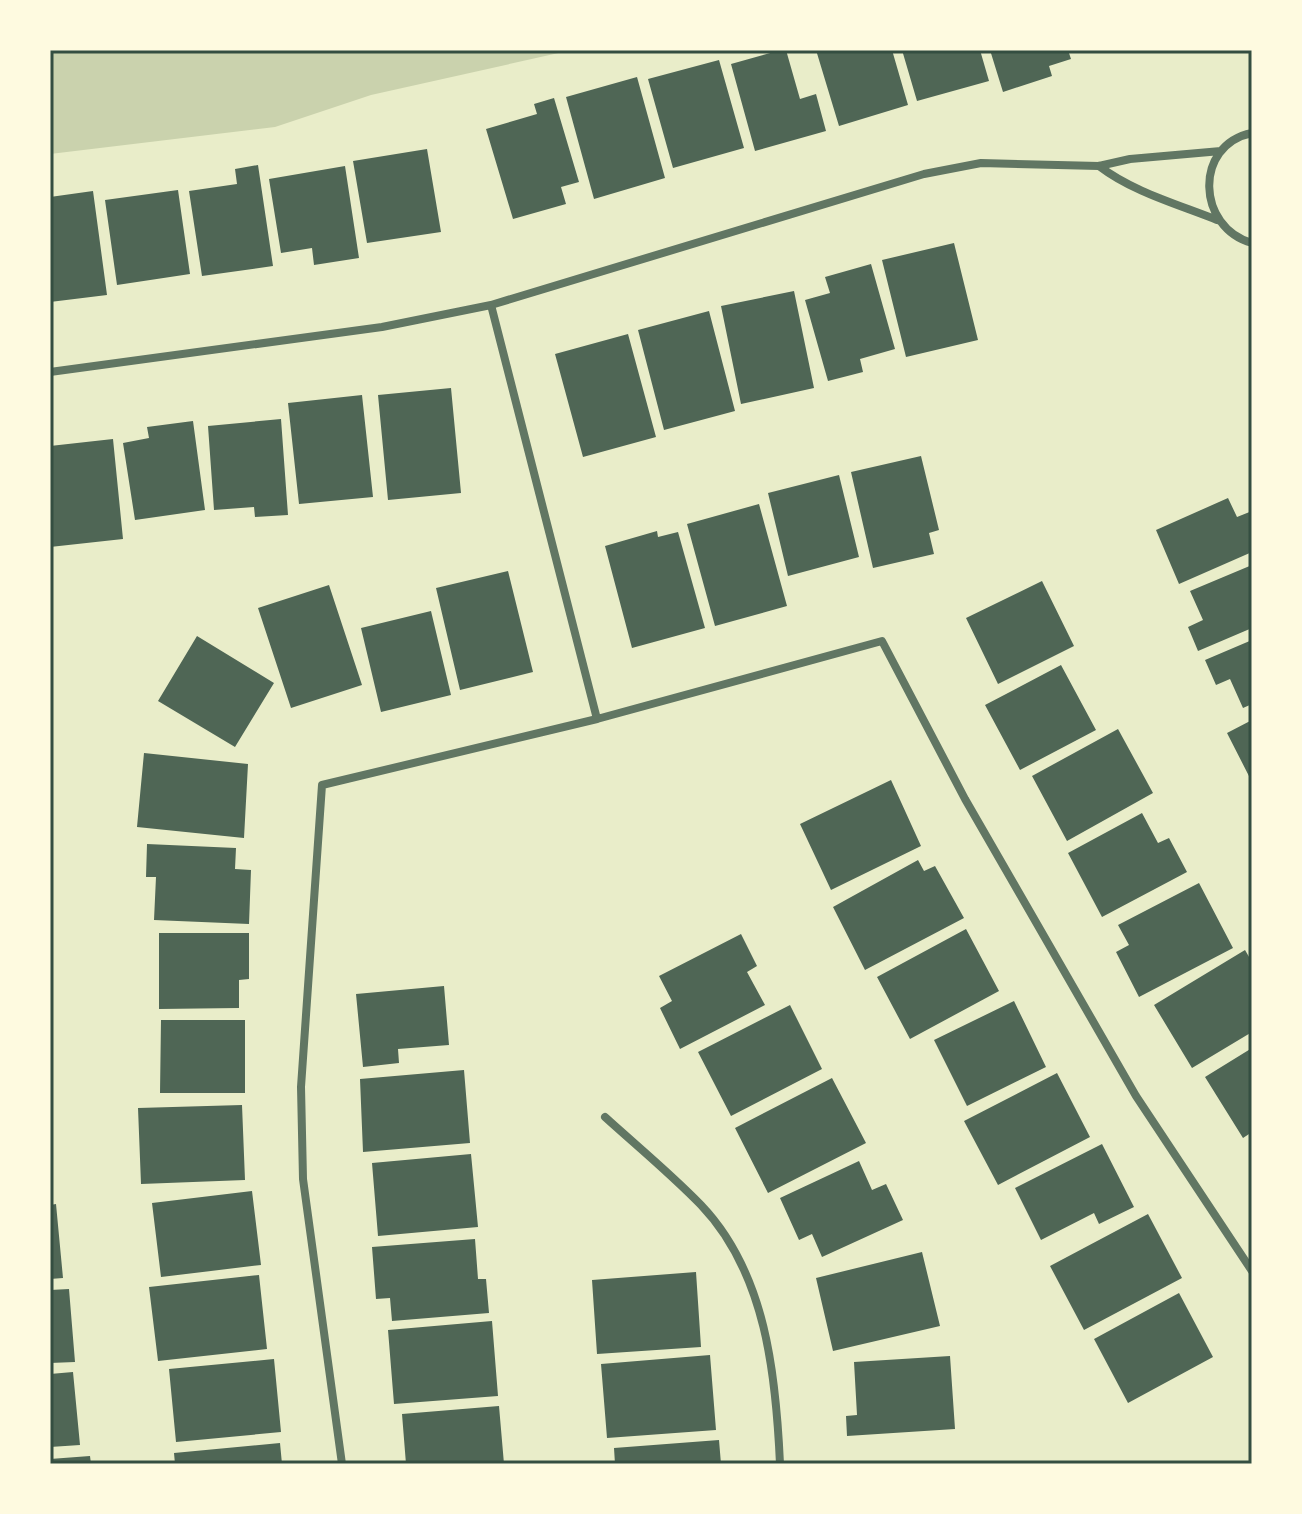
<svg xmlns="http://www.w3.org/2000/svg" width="1302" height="1514" font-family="'Zilla Slab',serif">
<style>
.green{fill:#cad2ad}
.building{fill:#4f6655}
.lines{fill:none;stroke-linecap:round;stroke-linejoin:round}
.minor{stroke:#617663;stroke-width:8}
.neatline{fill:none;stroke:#344e41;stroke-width:3}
</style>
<rect width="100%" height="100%" fill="#e9edc9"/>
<path class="green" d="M 50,50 L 572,50 L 371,95 L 275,127 L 50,154 Z"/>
<path class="building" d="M 781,50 L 786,50 L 800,99 L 816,94 L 826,131 L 755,151 L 731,64 Z
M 816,50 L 892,50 L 908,105 L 839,126 Z
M 902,50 L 980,50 L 989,81 L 917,101 Z
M 990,50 L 1068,50 L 1071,59 L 1049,66 L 1052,76 L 1003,92 Z
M 719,60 L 744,148 L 673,168 L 648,79 Z
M 637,77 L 665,178 L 594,199 L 566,97 Z
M 554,98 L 579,182 L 561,187 L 566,204 L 513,219 L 486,129 L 537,114 L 534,104 Z
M 427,149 L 441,232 L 367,243 L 353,161 Z
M 258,165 L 273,266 L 202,276 L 189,191 L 237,184 L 235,169 Z
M 345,166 L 359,258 L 314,265 L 312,248 L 281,253 L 269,179 Z
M 178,190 L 190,274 L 117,285 L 105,200 Z
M 93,191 L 107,295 L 50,302 L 50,197 Z
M 954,243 L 978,340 L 906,357 L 882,260 Z
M 871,264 L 895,349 L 860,359 L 863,372 L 828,381 L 805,300 L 830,293 L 825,277 Z
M 794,291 L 814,388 L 741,404 L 721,306 Z
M 709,311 L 735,411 L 664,430 L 638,330 Z
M 628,334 L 656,437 L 583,457 L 555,354 Z
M 451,388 L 461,493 L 388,500 L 378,395 Z
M 362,395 L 373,497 L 299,504 L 288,403 Z
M 281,419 L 288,515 L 255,517 L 254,507 L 214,510 L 208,426 Z
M 193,421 L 205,510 L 135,520 L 123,443 L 149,438 L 147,427 Z
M 113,439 L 123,539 L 50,547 L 50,446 Z
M 921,456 L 939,530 L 929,533 L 934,554 L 873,568 L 851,472 Z
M 839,475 L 859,557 L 788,576 L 768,493 Z
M 1228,498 L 1237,517 L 1252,511 L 1252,552 L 1179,584 L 1156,530 Z
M 759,504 L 787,606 L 715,626 L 687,524 Z
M 657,531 L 658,537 L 678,532 L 705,628 L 632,648 L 605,546 Z
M 1252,565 L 1252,628 L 1198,651 L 1188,627 L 1203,620 L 1190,591 Z
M 508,571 L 533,672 L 460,690 L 436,588 Z
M 1042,581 L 1074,646 L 998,684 L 966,618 Z
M 329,585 L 362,685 L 291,708 L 258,608 Z
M 431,611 L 451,695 L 381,712 L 361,628 Z
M 197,636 L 274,683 L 235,747 L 158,701 Z
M 1252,640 L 1252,704 L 1243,708 L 1230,679 L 1216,685 L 1205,660 Z
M 1061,665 L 1096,730 L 1020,770 L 985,705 Z
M 1252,720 L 1252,782 L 1227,733 Z
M 1118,729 L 1153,793 L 1067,841 L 1032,776 Z
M 144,753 L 248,764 L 244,838 L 137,827 Z
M 891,780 L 921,846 L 831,890 L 800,824 Z
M 1142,813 L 1158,843 L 1169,838 L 1187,872 L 1102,917 L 1068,853 Z
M 147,844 L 236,848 L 235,869 L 251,870 L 249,924 L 154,920 L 156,877 L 146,877 Z
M 918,860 L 924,871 L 935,866 L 964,918 L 865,970 L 833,907 Z
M 1199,883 L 1233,948 L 1139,997 L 1116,952 L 1129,945 L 1118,925 Z
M 966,929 L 999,991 L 910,1039 L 877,977 Z
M 159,933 L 249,933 L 249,979 L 239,980 L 239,1008 L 159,1009 Z
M 741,934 L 757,966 L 747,972 L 765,1005 L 680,1049 L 660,1008 L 672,1001 L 659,976 Z
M 1245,950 L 1252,962 L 1252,1032 L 1192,1068 L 1154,1005 Z
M 444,986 L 449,1045 L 398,1049 L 399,1063 L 363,1067 L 356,994 Z
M 1014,1001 L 1046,1067 L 967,1106 L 934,1040 Z
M 790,1005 L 822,1069 L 731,1116 L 698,1052 Z
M 161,1020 L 245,1020 L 245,1093 L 160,1093 Z
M 1252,1048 L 1252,1132 L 1243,1138 L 1205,1077 Z
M 464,1070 L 470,1143 L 363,1152 L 360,1079 Z
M 1057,1073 L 1090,1137 L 998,1185 L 964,1121 Z
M 832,1078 L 866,1143 L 768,1193 L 735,1128 Z
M 242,1105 L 245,1180 L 141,1184 L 138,1108 Z
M 1102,1144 L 1134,1207 L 1099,1224 L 1094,1213 L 1041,1240 L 1015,1188 Z
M 471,1154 L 478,1227 L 378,1236 L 372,1163 Z
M 859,1161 L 872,1190 L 886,1184 L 903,1220 L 822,1257 L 812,1234 L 799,1240 L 780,1198 Z
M 252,1191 L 261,1265 L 161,1277 L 152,1203 Z
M 56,1204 L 63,1278 L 50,1279 L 50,1205 Z
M 1148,1214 L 1182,1278 L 1084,1330 L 1050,1266 Z
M 475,1239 L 478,1279 L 486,1279 L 489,1313 L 392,1321 L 390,1298 L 376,1299 L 372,1247 Z
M 922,1252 L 940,1326 L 833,1351 L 816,1278 Z
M 696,1272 L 701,1347 L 597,1354 L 592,1280 Z
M 259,1275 L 267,1349 L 158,1361 L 149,1287 Z
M 69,1289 L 75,1362 L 50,1363 L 50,1290 Z
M 1179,1293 L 1213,1357 L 1128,1403 L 1094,1339 Z
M 492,1321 L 498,1396 L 394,1404 L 388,1330 Z
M 710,1355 L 716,1430 L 607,1438 L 601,1364 Z
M 950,1356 L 955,1429 L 847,1436 L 846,1416 L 857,1415 L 854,1362 Z
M 274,1359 L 281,1432 L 176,1442 L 169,1369 Z
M 73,1372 L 80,1445 L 50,1447 L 50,1374 Z
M 499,1406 L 504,1464 L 406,1464 L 402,1414 Z
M 719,1440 L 721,1464 L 615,1464 L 614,1448 Z
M 280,1443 L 282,1464 L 175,1464 L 174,1453 Z
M 90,1456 L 91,1464 L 50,1464 L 50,1459 Z"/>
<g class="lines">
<path class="minor" d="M 1252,133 C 1193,145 1197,228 1252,243
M 1099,166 C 1133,192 1177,204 1217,220
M 491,305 L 597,719
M 50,372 L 382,327 L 491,305 L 924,174 L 981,163 L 1099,166 L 1130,159 L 1221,151
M 605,1117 C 637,1146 671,1174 701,1205 C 766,1273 776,1375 780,1464
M 342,1464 L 303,1179 L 301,1087 L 322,785 L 597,719 L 882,641 L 965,799 L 1136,1096 L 1252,1271"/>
</g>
<rect width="1302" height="1514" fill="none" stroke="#fefae0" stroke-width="104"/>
<rect x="52" y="52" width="1198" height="1410" class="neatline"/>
</svg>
